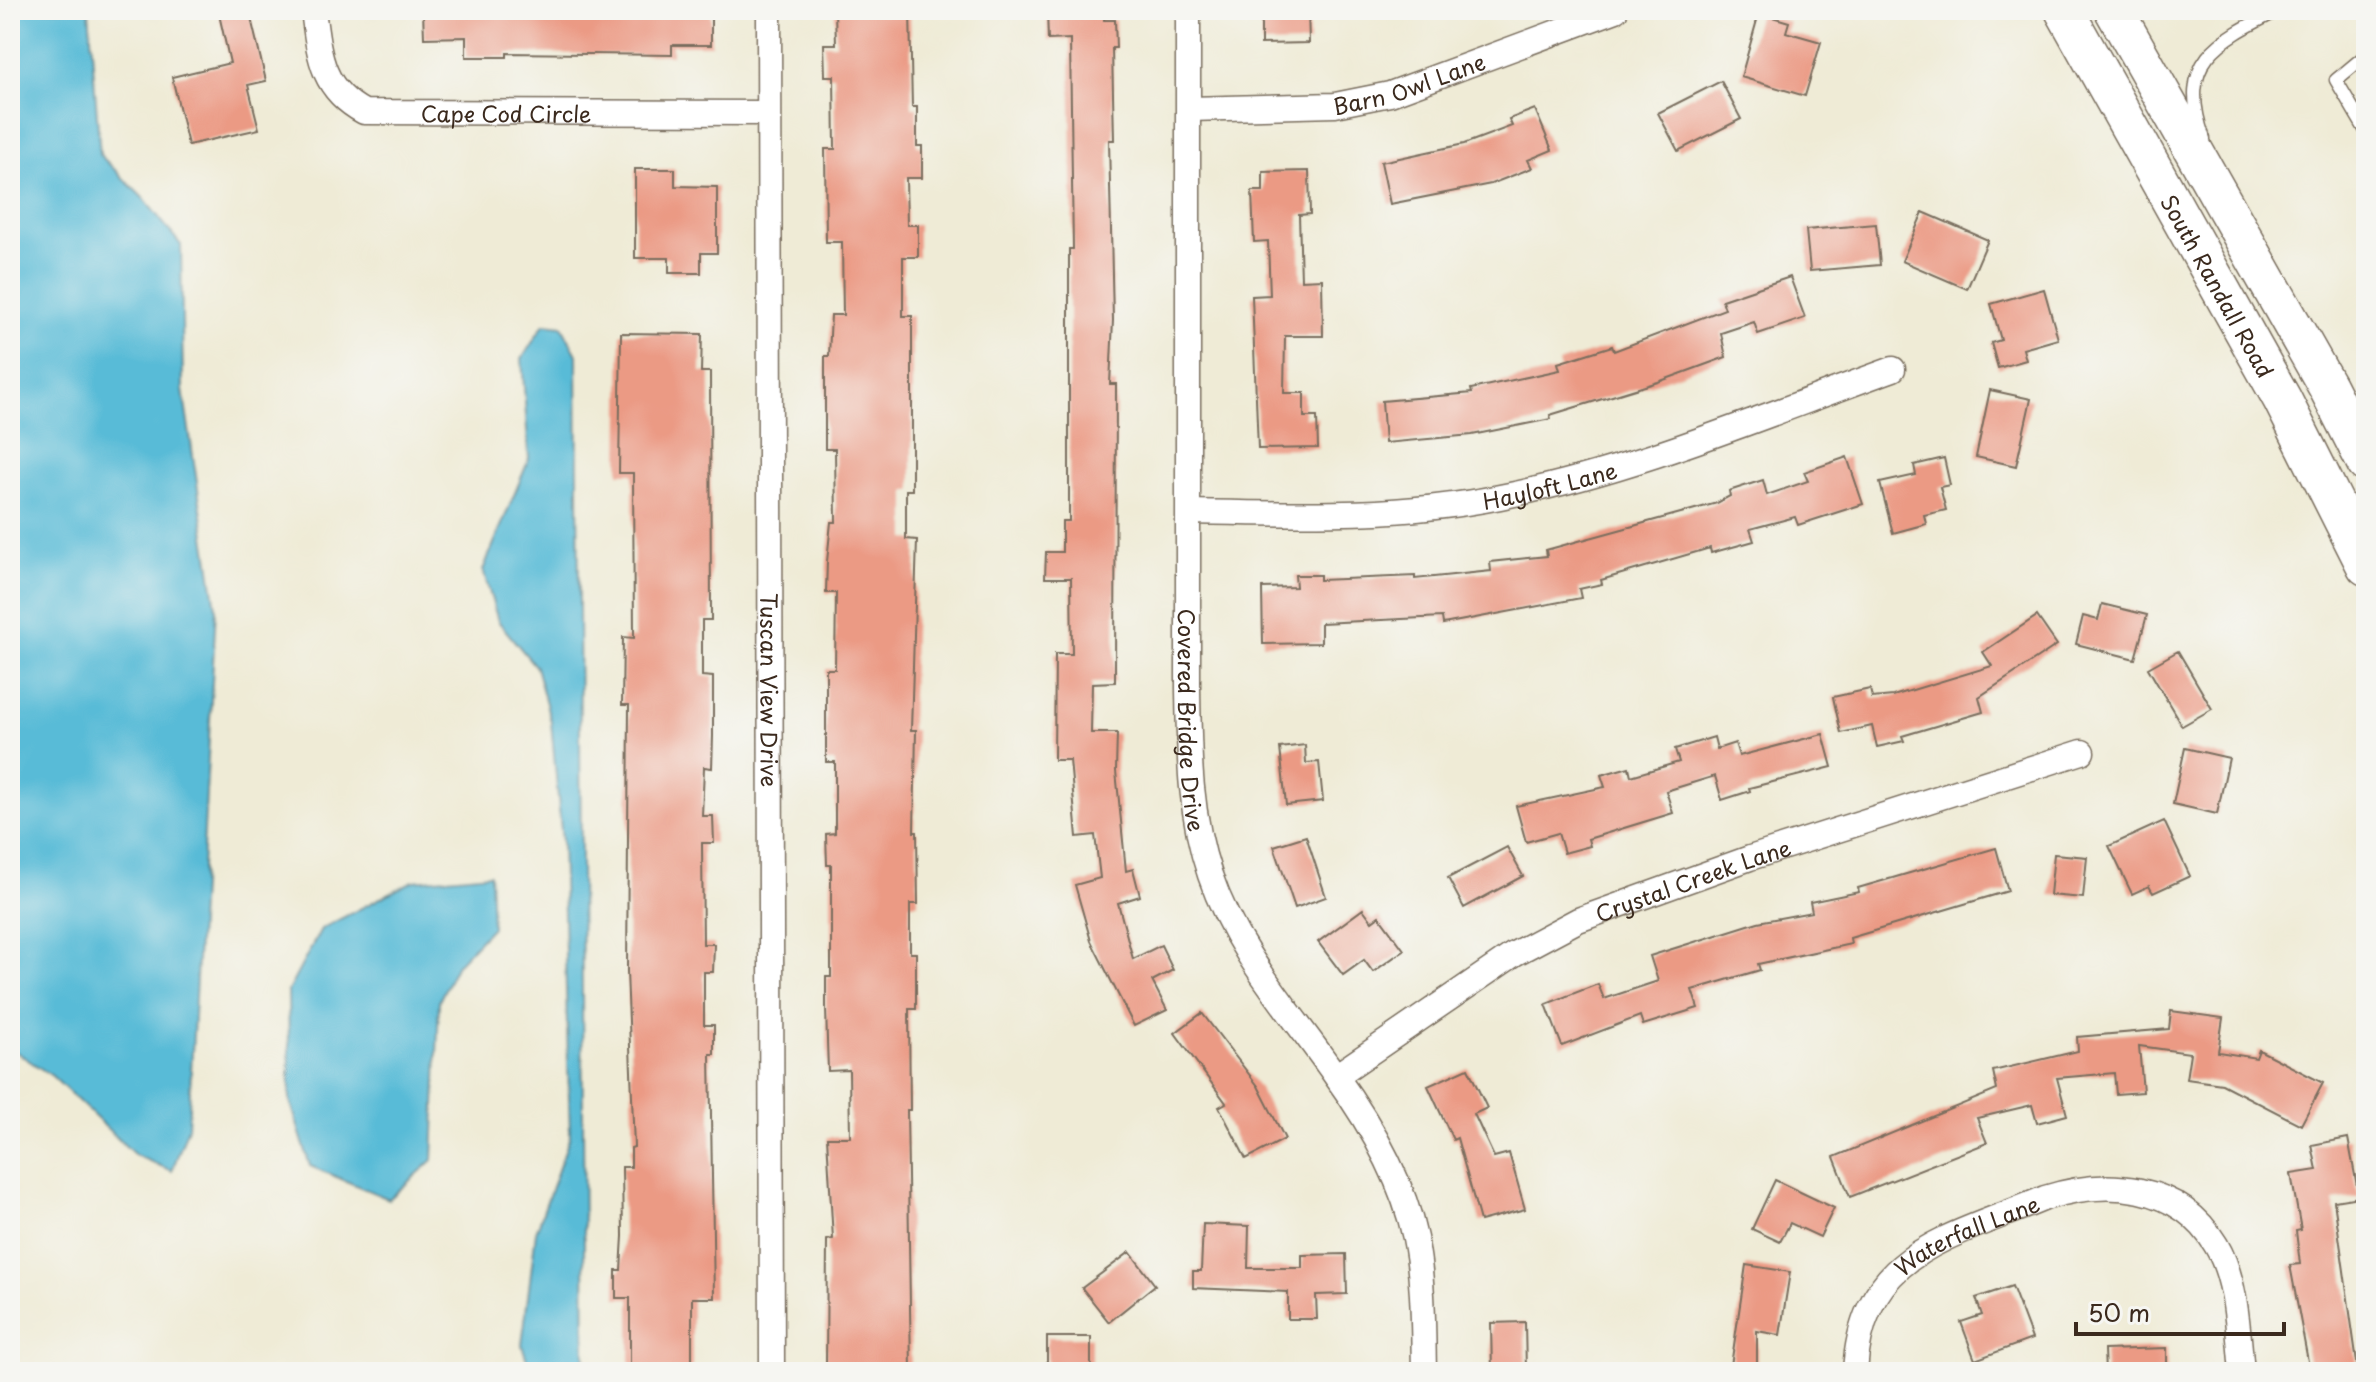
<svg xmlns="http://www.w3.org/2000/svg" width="2376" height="1382" font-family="'Playpen Sans',sans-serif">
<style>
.water{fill:#58bbd7;stroke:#4a727a;stroke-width:2}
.building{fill:#eb9a84}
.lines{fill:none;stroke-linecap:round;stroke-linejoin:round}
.lane-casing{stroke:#7a6e5e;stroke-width:15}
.street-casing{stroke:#7a6e5e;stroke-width:27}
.primary-casing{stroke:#7a6e5e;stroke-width:41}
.lane{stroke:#fff;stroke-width:12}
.street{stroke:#fff;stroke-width:24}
.primary{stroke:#fff;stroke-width:38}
.labels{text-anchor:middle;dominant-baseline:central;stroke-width:6;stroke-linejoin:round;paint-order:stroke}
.street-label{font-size:22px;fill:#3b2a1e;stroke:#f6f6f2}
</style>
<rect width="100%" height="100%" fill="#f6f6f2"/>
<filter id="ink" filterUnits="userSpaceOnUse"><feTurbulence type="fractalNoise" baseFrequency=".0125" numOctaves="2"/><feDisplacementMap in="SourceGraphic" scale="16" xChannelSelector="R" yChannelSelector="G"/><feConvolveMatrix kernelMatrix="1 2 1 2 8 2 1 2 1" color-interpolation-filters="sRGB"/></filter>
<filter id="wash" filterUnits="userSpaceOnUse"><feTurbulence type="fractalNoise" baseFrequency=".006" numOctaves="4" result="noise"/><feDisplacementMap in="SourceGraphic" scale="32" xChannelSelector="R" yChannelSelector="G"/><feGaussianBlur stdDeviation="1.8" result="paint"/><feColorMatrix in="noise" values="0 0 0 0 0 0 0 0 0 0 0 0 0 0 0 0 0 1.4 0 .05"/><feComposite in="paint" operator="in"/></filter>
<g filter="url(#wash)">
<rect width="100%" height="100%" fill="#efebd6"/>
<path class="water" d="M 10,10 L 89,10 L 100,155 L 144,199 L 181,245 L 183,390 L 216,608 L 188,1127 L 172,1171 L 135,1155 L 52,1076 L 10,1048 Z
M 544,324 L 562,326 L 577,355 L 585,1372 L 531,1372 L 522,1345 L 536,1232 L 570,1136 L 562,841 L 551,722 L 536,667 L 498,621 L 483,570 L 529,459 L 522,359 Z
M 490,874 L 492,927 L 457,964 L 439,1001 L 433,1160 L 389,1199 L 310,1166 L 290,1100 L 288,991 L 321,929 L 413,881 Z"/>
<g id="blocks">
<path class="building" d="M 218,10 L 249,10 L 266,81 L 248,85 L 259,129 L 188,145 L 172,77 L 230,63 Z
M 423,10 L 711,10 L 711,45 L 672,45 L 672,55 L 507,53 L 507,57 L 466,57 L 466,37 L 424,38 Z
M 835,10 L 910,10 L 912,107 L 917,107 L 917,146 L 922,146 L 922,178 L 906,178 L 907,225 L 918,225 L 918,257 L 903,257 L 903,316 L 912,316 L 912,490 L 906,490 L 906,539 L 917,540 L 911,730 L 916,730 L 914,832 L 917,832 L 918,904 L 910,904 L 910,953 L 916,953 L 916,1009 L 909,1009 L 910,1110 L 907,1110 L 911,1372 L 826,1369 L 827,1240 L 833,1239 L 827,1137 L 850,1137 L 849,1070 L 828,1071 L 826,1009 L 826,977 L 831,977 L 831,865 L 827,865 L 826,834 L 835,833 L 835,762 L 826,762 L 826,669 L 835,669 L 836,593 L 826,593 L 827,562 L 831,522 L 836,522 L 835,449 L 825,449 L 825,356 L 829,356 L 831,315 L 843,315 L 842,242 L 826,242 L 825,149 L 835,149 L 834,76 L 825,76 L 824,44 L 836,44 Z
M 1047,10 L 1104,10 L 1104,20 L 1115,20 L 1116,48 L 1112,48 L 1114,140 L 1109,140 L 1113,320 L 1110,384 L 1116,384 L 1115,682 L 1092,683 L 1091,733 L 1117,733 L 1116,771 L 1126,871 L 1133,869 L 1140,896 L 1118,903 L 1133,959 L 1161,945 L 1173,970 L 1152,981 L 1167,1010 L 1134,1026 L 1091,941 L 1075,885 L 1100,878 L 1095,835 L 1077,837 L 1070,760 L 1054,760 L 1055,654 L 1072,654 L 1071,578 L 1045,578 L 1046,552 L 1062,552 L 1062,521 L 1069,521 L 1069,249 L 1073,249 L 1070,39 L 1048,40 Z
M 1261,10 L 1308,10 L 1309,43 L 1261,44 Z
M 1759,13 L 1789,22 L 1786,32 L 1821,42 L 1805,96 L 1741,77 Z
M 1721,81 L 1741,119 L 1678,151 L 1658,113 Z
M 1535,109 L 1552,150 L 1528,160 L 1532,168 L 1491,184 L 1390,204 L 1381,162 L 1464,144 L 1512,126 L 1509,119 Z
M 635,169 L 675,169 L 675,186 L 717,187 L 717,253 L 701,253 L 701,273 L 669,273 L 669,258 L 635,258 Z
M 1309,171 L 1310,214 L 1299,215 L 1301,280 L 1322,279 L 1323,336 L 1285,336 L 1284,393 L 1304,393 L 1304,417 L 1317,417 L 1318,448 L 1258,449 L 1252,296 L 1270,295 L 1268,241 L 1254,242 L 1252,191 L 1263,191 L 1263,172 Z
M 1923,212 L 1988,240 L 1967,289 L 1902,261 Z
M 1876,224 L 1880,265 L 1810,271 L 1806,230 Z
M 1790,277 L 1805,318 L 1758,334 L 1754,322 L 1721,333 L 1726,357 L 1658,382 L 1550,415 L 1551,419 L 1472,435 L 1385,443 L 1382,401 L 1472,393 L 1471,389 L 1560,370 L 1558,363 L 1612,346 L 1614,351 L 1725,309 L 1722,300 Z
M 2044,289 L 2058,339 L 2023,349 L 2026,360 L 1998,368 L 1991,343 L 2001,340 L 1991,304 Z
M 621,333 L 702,334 L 701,372 L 710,372 L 711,620 L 702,620 L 702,676 L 713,677 L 713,736 L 712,768 L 704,767 L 702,816 L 713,816 L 714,843 L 702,843 L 703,944 L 714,944 L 713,972 L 704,972 L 704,1025 L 714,1025 L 714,1054 L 710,1054 L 714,1298 L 692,1298 L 692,1372 L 630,1372 L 630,1298 L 616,1298 L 616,1270 L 621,1270 L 623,1236 L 622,1167 L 631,1167 L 631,1148 L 634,1147 L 627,971 L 629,705 L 622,705 L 623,637 L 634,638 L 633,473 L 619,473 Z
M 1990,390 L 2031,399 L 2016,466 L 1976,457 Z
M 1847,457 L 1863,504 L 1798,525 L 1795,517 L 1750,529 L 1754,541 L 1711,553 L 1710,548 L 1601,580 L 1602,584 L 1579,589 L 1581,598 L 1443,624 L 1442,617 L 1321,623 L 1321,643 L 1263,644 L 1262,588 L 1296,587 L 1295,575 L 1320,575 L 1320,580 L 1415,576 L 1415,579 L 1491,571 L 1490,562 L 1547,556 L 1546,550 L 1717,503 L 1730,496 L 1729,491 L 1763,480 L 1767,495 L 1808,481 L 1804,472 Z
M 1944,458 L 1950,485 L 1940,487 L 1946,510 L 1924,515 L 1926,524 L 1893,533 L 1880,483 L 1916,475 L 1914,465 Z
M 2102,604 L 2147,615 L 2135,659 L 2076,644 L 2083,616 L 2098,620 Z
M 2037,616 L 2057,645 L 1979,697 L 1983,712 L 1902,736 L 1904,741 L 1877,747 L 1872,726 L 1841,733 L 1833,697 L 1870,689 L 1872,698 L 1893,696 L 1992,666 L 1983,652 Z
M 2178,651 L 2212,709 L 2182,726 L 2148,668 Z
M 1823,734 L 1832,767 L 1749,788 L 1750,791 L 1722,800 L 1715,776 L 1666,791 L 1673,813 L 1588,839 L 1590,846 L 1564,853 L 1558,833 L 1526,842 L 1516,806 L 1605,787 L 1601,775 L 1629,767 L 1631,776 L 1679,762 L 1675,749 L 1714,737 L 1717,749 L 1735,743 L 1739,756 Z
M 1305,745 L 1306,763 L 1319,762 L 1323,801 L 1286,805 L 1280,748 Z
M 2185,748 L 2229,758 L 2217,814 L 2173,804 Z
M 2164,821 L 2190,876 L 2153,893 L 2149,886 L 2132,894 L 2109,846 Z
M 1306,836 L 1326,897 L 1295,908 L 1274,846 Z
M 1507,847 L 1523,876 L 1464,908 L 1448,878 Z
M 1996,848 L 2008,891 L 1850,938 L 1851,944 L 1758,964 L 1760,970 L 1692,990 L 1698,1008 L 1643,1025 L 1640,1016 L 1562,1046 L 1546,1004 L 1598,984 L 1604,999 L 1658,981 L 1650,956 L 1758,922 L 1812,912 L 1810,902 L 1859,892 L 1858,888 Z
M 2054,854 L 2087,857 L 2083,898 L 2050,895 Z
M 1363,909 L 1372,921 L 1379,916 L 1404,950 L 1373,972 L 1364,960 L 1343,975 L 1318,942 Z
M 2171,1011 L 2223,1018 L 2218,1052 L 2256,1058 L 2259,1050 L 2323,1083 L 2301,1125 L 2222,1084 L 2186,1079 L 2190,1053 L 2139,1046 L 2143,1092 L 2116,1094 L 2114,1073 L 2057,1078 L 2067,1115 L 2037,1123 L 2032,1105 L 1977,1118 L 1987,1143 L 1850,1197 L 1834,1157 L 1997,1090 L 1993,1071 L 2078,1051 L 2077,1037 L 2169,1029 Z
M 1202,1013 L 1258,1086 L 1285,1139 L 1246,1159 L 1219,1107 L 1226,1103 L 1175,1033 Z
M 1468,1068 L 1487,1108 L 1474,1114 L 1494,1157 L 1509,1153 L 1525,1209 L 1480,1221 L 1457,1138 L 1453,1140 L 1428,1086 Z
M 2348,1138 L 2359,1197 L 2334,1201 L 2358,1369 L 2310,1372 L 2290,1265 L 2300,1264 L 2296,1231 L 2301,1230 L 2291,1174 L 2317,1170 L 2312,1145 Z
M 1775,1180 L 1834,1208 L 1820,1237 L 1790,1223 L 1780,1242 L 1752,1229 Z
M 1203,1224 L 1249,1226 L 1248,1268 L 1302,1268 L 1302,1255 L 1346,1254 L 1347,1294 L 1316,1295 L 1317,1319 L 1288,1319 L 1288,1292 L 1193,1288 L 1193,1271 L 1201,1271 Z
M 1130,1252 L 1155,1285 L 1109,1322 L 1082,1288 Z
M 1746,1265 L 1790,1272 L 1780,1335 L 1757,1331 L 1757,1372 L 1730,1372 Z
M 2012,1286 L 2032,1339 L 1975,1360 L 1961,1322 L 1982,1315 L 1976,1298 Z
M 1525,1322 L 1526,1372 L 1492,1372 L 1491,1323 Z
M 1047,1337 L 1091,1337 L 1091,1372 L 1047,1372 Z
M 2167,1348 L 2167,1372 L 2105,1372 L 2104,1350 Z"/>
</g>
</g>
<g filter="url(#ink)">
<use href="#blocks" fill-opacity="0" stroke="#7a6e5e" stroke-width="2"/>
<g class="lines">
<g class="lane-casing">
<path id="lane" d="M 2366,55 L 2336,80 L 2366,131
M 2204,139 C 2176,61 2217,41 2279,10"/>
</g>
<g class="street-casing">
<g id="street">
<path id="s1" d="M 313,10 C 319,55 321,89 364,112 L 768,113"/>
<path id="s2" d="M 769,10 L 772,1372"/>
<path id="s3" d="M 1188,10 L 1188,688 C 1189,752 1189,813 1210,875 C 1236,952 1289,1009 1335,1075 C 1369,1122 1403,1181 1415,1238 C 1424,1282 1423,1328 1424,1372"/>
<path id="s4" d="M 1190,109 L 1335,105 L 1390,94 L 1616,10"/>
<path id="s5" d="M 1190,512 C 1294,514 1397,518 1500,497 C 1634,471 1765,415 1893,369"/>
<path id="s6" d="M 1336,1076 L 1514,954 L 1578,920 L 1750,858 L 2082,752"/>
<path id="s7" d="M 1855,1372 C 1862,1250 1949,1239 2045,1198 C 2106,1178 2179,1183 2216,1245 C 2237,1280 2238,1332 2242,1372"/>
</g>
</g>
<g class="primary-casing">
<g id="primary">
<path id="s8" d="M 2064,10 L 2282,399 L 2366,566"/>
<path d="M 2114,10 L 2327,386 L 2366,463"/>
</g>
</g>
<use href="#lane" class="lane"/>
<use href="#street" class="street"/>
<use href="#primary" class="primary"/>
</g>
</g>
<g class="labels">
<g class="street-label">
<text stroke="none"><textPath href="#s4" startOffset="222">Barn Owl Lane</textPath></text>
<text stroke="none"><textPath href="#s1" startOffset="262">Cape Cod Circle</textPath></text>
<text stroke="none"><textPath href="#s8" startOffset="316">South Randall Road</textPath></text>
<text stroke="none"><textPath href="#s5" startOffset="362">Hayloft Lane</textPath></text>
<text stroke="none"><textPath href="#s2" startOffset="680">Tuscan View Drive</textPath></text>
<text stroke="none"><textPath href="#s3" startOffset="710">Covered Bridge Drive</textPath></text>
<text stroke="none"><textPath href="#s6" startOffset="410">Crystal Creek Lane</textPath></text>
<text stroke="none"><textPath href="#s7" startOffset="192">Waterfall Lane</textPath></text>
</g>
</g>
<rect width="2376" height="1382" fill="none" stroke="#f6f6f2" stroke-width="40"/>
<path d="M2076 1322v12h208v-12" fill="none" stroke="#3b2a1e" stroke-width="4"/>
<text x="2088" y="1322" font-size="24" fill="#3b2a1e" stroke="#f6f6f2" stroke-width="6" paint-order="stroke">50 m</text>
</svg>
